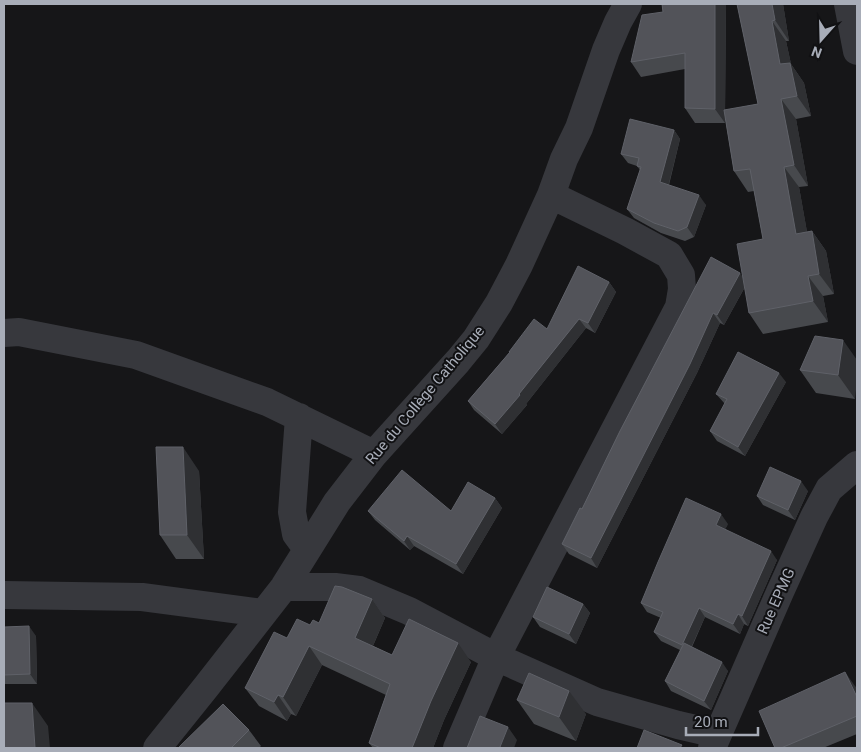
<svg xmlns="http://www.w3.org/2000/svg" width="861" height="752" font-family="Roboto,sans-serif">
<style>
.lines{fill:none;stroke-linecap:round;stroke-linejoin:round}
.minor{stroke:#37383d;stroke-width:28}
.wall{fill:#47494d}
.shaded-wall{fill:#2f3033}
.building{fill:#525359;stroke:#5f6168}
.labels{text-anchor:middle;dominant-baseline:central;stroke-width:4;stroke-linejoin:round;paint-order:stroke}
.street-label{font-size:15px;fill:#a8adb8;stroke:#111113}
</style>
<rect width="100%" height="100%" fill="#161618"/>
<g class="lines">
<path class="minor" d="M 848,4 L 857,51
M 4,333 L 19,332 L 136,355 L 267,402 L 374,454
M 299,417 L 292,512 L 296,534 L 307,549
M 284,587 L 335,587 L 359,590 L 409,611 L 496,657 L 597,702 L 678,725 L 717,734
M 4,595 L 142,597 L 263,613
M 157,748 L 206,687 L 284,587 L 337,502 L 374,454 L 458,361 L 476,339 L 499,303 L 519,265 L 551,195 L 564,159 L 579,128 L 606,50 L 618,22 L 628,4
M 457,748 L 496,657 L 679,307 L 682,289 L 681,275 L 669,255 L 625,231 L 551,195
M 712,748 L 780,592 L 814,517 L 829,489 L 857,465"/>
</g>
<path class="wall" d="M 662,4 L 726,4 L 725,110 L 758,104 L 737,4 L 783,4 L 789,41 L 786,41 L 791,64 L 804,83 L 811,116 L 796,119 L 808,186 L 799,187 L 807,232 L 812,231 L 826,251 L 834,294 L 823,296 L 828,322 L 763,334 L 749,313 L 745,287 L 724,325 L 720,323 L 697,373 L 597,568 L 569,554 L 562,544 L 582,509 L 620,431 L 743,277 L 763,239 L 754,191 L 748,192 L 734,171 L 725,118 L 725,123 L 695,123 L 685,108 L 685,69 L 641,77 L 631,62 L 663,12 Z
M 674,130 L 680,139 L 669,185 L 706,205 L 694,237 L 685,241 L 661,233 L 634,218 L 627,209 L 640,170 L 637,166 L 628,163 L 621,154 Z
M 609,282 L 616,292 L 595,333 L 586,328 L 526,404 L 527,405 L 502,434 L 474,410 L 468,401 L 509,353 L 547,329 Z
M 843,340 L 855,399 L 816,393 L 800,370 Z
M 786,382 L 745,456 L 717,441 L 710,431 L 725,404 L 716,394 Z
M 199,471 L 204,559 L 176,559 L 160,535 Z
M 808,491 L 795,520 L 763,505 L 757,496 Z
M 495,498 L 502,508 L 463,574 L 414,546 L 410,550 L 375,520 L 368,511 L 451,511 Z
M 728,524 L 725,529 L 777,560 L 748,626 L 744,624 L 740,634 L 705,617 L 692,647 L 728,671 L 711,710 L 671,691 L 665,681 L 680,650 L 661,641 L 654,632 L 661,618 L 647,612 L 641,603 Z
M 372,599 L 385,618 L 373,646 L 392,655 L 471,662 L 444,720 L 433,748 L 373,748 L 369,743 L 386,695 L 322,665 L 296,716 L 291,714 L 287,721 L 259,706 L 245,688 L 287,638 L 310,625 L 319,623 Z
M 583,604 L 590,613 L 576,644 L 540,627 L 533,617 Z
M 4,627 L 36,636 L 37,684 L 4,684 Z
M 855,686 L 857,691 L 857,734 L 823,748 L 775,748 Z
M 517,700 L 586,714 L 576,741 L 534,724 Z
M 249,730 L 261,746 L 259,748 L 178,748 Z"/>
<path class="shaded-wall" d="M 715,4 L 726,4 L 725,123 L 715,109 Z
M 772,4 L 783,4 L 789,41 L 775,20 Z
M 772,21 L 786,41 L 791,64 L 804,83 L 811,116 L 797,96 L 780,64 Z
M 781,99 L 796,119 L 808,186 L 794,165 Z
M 674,130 L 680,139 L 667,191 L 660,182 Z
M 784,167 L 799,187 L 811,254 L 796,234 Z
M 699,195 L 706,205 L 694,237 L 687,227 Z
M 812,231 L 826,251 L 834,294 L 819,274 Z
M 740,273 L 747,283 L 724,325 L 717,315 Z
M 808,276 L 823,296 L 828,322 L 813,301 Z
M 609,282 L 616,292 L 595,333 L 588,323 Z
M 713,313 L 720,323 L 697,373 L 597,568 L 591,558 Z
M 579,319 L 586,328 L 526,404 L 527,405 L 502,434 L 495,424 Z
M 843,340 L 857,360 L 857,381 L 855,399 L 838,375 Z
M 779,373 L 786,382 L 745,456 L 738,447 Z
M 183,447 L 199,471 L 204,559 L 187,535 Z
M 801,481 L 808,491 L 795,520 L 788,510 Z
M 495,498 L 502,508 L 463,574 L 456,564 Z
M 721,514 L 728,524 L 723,534 L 716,525 Z
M 407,536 L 414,546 L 410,550 L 404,541 Z
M 771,551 L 777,560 L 748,626 L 742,616 Z
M 372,599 L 385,618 L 368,657 L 355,638 Z
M 583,604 L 590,613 L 576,644 L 569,634 Z
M 699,608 L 705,617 L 688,654 L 682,645 Z
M 738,614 L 744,624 L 740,634 L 733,624 Z
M 29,626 L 36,636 L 37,684 L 30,674 Z
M 458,643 L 471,662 L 444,720 L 433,748 L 412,748 L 431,701 Z
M 309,646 L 322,665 L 296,716 L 283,697 Z
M 722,662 L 728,671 L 711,710 L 704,701 Z
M 845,672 L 855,686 L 857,691 L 857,697 Z
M 569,691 L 586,714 L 576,741 L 559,717 Z
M 278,695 L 291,714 L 287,721 L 274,702 Z
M 32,703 L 48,726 L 50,748 L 35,748 Z
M 508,727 L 517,740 L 514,748 L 501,748 L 500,747 Z"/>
<path class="building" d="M 662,4 L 715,4 L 715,109 L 685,108 L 685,53 L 631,62 L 642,15 L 663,12 Z
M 737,4 L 772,4 L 775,20 L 772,21 L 780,64 L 790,63 L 797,96 L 781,99 L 794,165 L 784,167 L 796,234 L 812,231 L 819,274 L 808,276 L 813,301 L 749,313 L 737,244 L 763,239 L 750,169 L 734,171 L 724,110 L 758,104 Z
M 630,119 L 674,130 L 660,182 L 699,195 L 687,227 L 678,231 L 654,223 L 627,209 L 641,167 L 637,166 L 639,158 L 621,154 Z
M 711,257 L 740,273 L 717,315 L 713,313 L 690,364 L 591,558 L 562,544 L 580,508 L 582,509 L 620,431 Z
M 578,266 L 609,282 L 588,323 L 579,319 L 519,394 L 520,395 L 495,424 L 468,401 L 510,352 L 509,352 L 534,319 L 547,329 Z
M 815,336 L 843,340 L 838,375 L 800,370 Z
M 738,352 L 779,373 L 738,447 L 710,431 L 727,399 L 716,394 Z
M 156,447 L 183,447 L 187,535 L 160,535 Z
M 770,467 L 801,481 L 788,510 L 757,496 Z
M 402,470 L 451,511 L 468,482 L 495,498 L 456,564 L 407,536 L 404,541 L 368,511 Z
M 686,498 L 721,514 L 716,525 L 771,551 L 742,616 L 738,614 L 733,624 L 699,608 L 682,645 L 654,632 L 663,612 L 641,603 L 658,562 Z
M 335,586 L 342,587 L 372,599 L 355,638 L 392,655 L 409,619 L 458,643 L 431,701 L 412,748 L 381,748 L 369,743 L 390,684 L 309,646 L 283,697 L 278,695 L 274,702 L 245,688 L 274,632 L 287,638 L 297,619 L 310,625 L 313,620 L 319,623 Z
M 547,587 L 583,604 L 569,634 L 533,617 Z
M 29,626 L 30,674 L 4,675 L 4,627 Z
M 684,643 L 722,662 L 704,701 L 665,681 Z
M 845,672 L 857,697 L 857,716 L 781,748 L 775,748 L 759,711 Z
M 529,673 L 569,691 L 559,717 L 517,700 Z
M 4,703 L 32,703 L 35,748 L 4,748 Z
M 223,704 L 249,730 L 231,748 L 178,748 Z
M 480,716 L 508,727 L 500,747 L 502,748 L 467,748 Z
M 644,730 L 682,745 L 680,748 L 637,748 Z"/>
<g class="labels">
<g class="street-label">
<text transform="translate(425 395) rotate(-50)">Rue du Collège Catholique</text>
<text transform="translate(776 601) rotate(-66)">Rue EPMG</text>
</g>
</g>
<rect width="861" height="752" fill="none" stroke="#a8adb8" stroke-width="10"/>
<g transform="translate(821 40) rotate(200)" stroke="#111113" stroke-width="4" paint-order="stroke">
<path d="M0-4L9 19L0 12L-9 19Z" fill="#a8adb8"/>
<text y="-8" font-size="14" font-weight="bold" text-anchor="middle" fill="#a8adb8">N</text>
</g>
<path d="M686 727v8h72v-8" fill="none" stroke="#a8adb8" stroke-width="2.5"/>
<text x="694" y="727" font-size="15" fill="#a8adb8" stroke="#111113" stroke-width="4" paint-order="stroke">20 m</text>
</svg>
